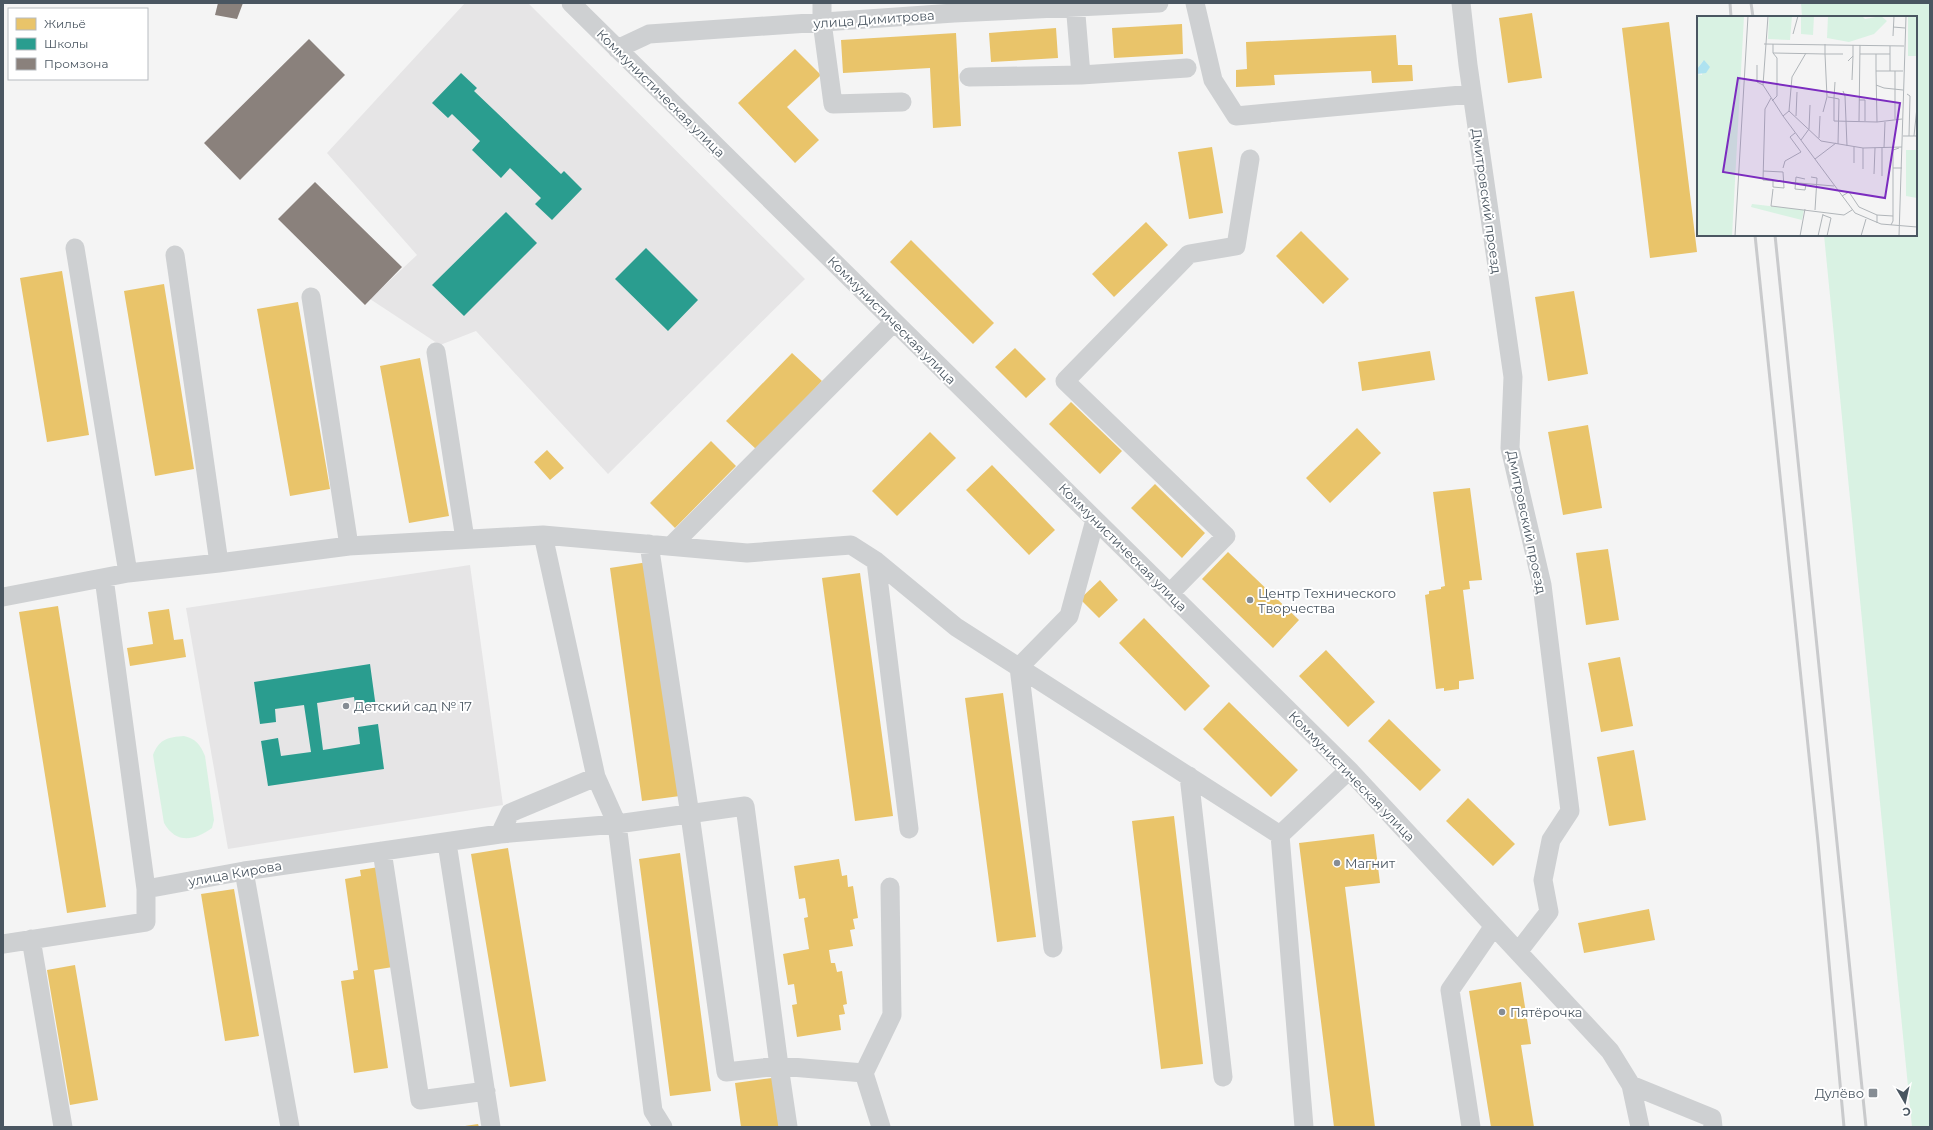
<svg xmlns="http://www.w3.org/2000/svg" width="1933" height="1130" font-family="Montserrat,sans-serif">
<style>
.education{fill:#e6e5e6}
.green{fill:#d9f2e3}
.homes{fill:#e9c46a}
.schools{fill:#2a9d8f}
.industry{fill:#8a817c}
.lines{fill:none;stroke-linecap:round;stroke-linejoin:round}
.minor{stroke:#ced0d2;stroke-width:19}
.rail{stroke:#c9cacc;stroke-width:3}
.poi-dot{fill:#868d94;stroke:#fff;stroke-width:1.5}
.labels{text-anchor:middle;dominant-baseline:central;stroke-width:4;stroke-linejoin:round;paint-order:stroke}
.street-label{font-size:13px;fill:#4a5661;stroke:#fff}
.poi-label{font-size:13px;fill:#4a5661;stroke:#fff;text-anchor:start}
.inset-road{fill:none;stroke:#b0b5b9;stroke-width:1}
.view{fill:#7b2cbf;fill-opacity:0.15;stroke:#7b2cbf;stroke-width:2}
.inset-edge{fill:none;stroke:#4a5661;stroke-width:2}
</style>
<rect width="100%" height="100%" fill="#f4f4f4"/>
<path class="education" d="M 465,3 L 528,3 L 805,279 L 608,474 L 476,331 L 440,345 L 370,299 L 417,255 L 327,153 Z
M 470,565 L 503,805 L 228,849 L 186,608 Z"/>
<path class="green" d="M 1801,3 L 1930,3 L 1930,1127 L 1912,1127 L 1824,235 L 1916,235 L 1916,17 L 1802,17 Z
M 184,736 C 196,739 200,744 205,756 L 214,820 L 212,828 C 194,841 176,844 164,823 L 153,755 C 159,739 168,737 184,736 Z"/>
<path class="homes" d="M 1532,13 L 1542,78 L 1508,83 L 1499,18 Z
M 1669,22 L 1697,252 L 1650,258 L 1622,28 Z
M 1182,24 L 1183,54 L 1114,58 L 1112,28 Z
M 1056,28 L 1058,58 L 991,62 L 989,33 Z
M 956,33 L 961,126 L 933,128 L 930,68 L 843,73 L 841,40 Z
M 1396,35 L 1398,65 L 1412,65 L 1413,81 L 1372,83 L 1371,71 L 1274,75 L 1275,85 L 1236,87 L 1236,70 L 1247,69 L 1246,42 Z
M 795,49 L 821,75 L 787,107 L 819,140 L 795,163 L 738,103 Z
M 1212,147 L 1223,213 L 1189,219 L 1178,152 Z
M 1146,222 L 1168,245 L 1114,297 L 1092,274 Z
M 1301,231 L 1349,279 L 1323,304 L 1276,256 Z
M 911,240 L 994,323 L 973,344 L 890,262 Z
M 62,271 L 89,435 L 47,442 L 20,278 Z
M 164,284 L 194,469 L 155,476 L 124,291 Z
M 1574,291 L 1588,374 L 1548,381 L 1535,297 Z
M 298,302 L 330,489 L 290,496 L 257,309 Z
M 1015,348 L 1046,379 L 1026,398 L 995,367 Z
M 1430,351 L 1435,380 L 1362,391 L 1358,362 Z
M 792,353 L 822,381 L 757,450 L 726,421 Z
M 420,358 L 449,516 L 409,523 L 380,366 Z
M 1071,402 L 1122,451 L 1100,474 L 1049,424 Z
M 1588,425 L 1602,508 L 1563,515 L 1548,432 Z
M 1357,428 L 1381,453 L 1330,503 L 1306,478 Z
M 930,432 L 956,458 L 897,516 L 872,491 Z
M 711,441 L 736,466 L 675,528 L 650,503 Z
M 547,450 L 564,468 L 550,480 L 534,462 Z
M 992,465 L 1055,530 L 1029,555 L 966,490 Z
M 1155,484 L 1205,533 L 1182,558 L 1131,508 Z
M 1470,488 L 1482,580 L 1469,581 L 1470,589 L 1463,590 L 1474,679 L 1459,681 L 1459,689 L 1444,691 L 1444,688 L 1436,689 L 1425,595 L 1429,594 L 1429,591 L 1441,589 L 1441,587 L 1445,586 L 1433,492 Z
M 1608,549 L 1619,620 L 1586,625 L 1576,553 Z
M 1228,552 L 1299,620 L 1273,648 L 1202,579 Z
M 648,562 L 680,796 L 642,801 L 610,568 Z
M 860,573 L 893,816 L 855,821 L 822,578 Z
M 1100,580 L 1118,600 L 1099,618 L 1080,599 Z
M 58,606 L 106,907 L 67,913 L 19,612 Z
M 169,609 L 174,640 L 183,639 L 186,657 L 130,666 L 127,648 L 153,644 L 148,612 Z
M 1144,618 L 1210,686 L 1185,711 L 1119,643 Z
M 1326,650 L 1375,702 L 1348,727 L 1299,676 Z
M 1620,657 L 1633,726 L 1601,732 L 1588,663 Z
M 1003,693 L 1036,937 L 997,942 L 965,698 Z
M 1229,702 L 1298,770 L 1271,797 L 1203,729 Z
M 1389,719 L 1441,770 L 1420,791 L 1368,741 Z
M 1634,750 L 1646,820 L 1609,826 L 1597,757 Z
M 1468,798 L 1515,844 L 1493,866 L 1446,821 Z
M 1174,816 L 1203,1064 L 1161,1069 L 1132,821 Z
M 1374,834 L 1380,883 L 1345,887 L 1375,1127 L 1334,1127 L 1299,843 Z
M 508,848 L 546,1081 L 510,1087 L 471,854 Z
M 680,853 L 711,1091 L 670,1096 L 639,859 Z
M 839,859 L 842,876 L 847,875 L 848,887 L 853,886 L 858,918 L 853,919 L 855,929 L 850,930 L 853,946 L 829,950 L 831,963 L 835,963 L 837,972 L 842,971 L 847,1004 L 843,1005 L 845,1014 L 839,1015 L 841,1030 L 797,1037 L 792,1005 L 797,1004 L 794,984 L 788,985 L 783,954 L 809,949 L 804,918 L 808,917 L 805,898 L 799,899 L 794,866 Z
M 379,867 L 393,967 L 374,970 L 388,1068 L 354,1073 L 341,981 L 354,979 L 353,971 L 358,970 L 345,879 L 361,876 L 360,870 Z
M 234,889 L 259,1036 L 225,1041 L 201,894 Z
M 1649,909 L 1655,940 L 1584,953 L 1578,923 Z
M 75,965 L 98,1100 L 70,1105 L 47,970 Z
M 1521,982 L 1531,1044 L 1521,1045 L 1534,1127 L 1491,1127 L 1469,991 Z
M 772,1078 L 779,1127 L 741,1127 L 735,1083 Z
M 478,1124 L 479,1127 L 465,1127 L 465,1126 Z"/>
<path class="schools" d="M 461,73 L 477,88 L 474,91 L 561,174 L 564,171 L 582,189 L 552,220 L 535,204 L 541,198 L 510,168 L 501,178 L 472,150 L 480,141 L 452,114 L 448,118 L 432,103 Z
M 506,212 L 537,243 L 464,316 L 432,285 Z
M 646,248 L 698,300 L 668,331 L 615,279 Z
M 370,664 L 376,708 L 356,711 L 354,697 L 317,703 L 323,750 L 360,744 L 358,727 L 378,724 L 384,769 L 268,786 L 261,741 L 278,738 L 281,756 L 311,752 L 304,705 L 275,709 L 276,722 L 260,724 L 254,682 Z"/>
<path class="industry" d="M 218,3 L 243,3 L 237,19 L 215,15 Z
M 309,39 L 345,75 L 240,180 L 204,143 Z
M 315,182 L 402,267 L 365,305 L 278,219 Z"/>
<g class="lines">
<path class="minor" d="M 571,3 L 1349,770 L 1610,1051 L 1631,1085 L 1640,1127
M 822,3 L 822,22 L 833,104 L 902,102
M 1195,3 L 1213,80 L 1236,116 L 1472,94
M 1461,3 L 1468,65 L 1513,377 L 1510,448 L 1542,585 L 1570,811 L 1551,840 L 1543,880 L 1549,912 L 1518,952
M 617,49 L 649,34 L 954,13 L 1159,3
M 1081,75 L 1187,68
M 969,77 L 1081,75 L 1075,3
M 75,248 L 128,573
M 175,255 L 219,563
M 311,297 L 349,546
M 436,352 L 465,539
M 543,535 L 596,777 L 617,824 L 653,1111 L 663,1127
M 649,544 L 690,815 L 726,1072 L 779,1066 L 788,1127
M 671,546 L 894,322
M 876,561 L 909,829
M 104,578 L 146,889
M 1170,593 L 1226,536 L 1065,381 L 1189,254 L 1236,246 L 1250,159
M 3,597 L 128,573 L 219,563 L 349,546 L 543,535 L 747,553 L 851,545 L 876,561 L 956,627 L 1280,835 L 1349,770
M 1189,776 L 1223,1077
M 500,834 L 510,813 L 596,777
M 1280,835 L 1304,1127
M 447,843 L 491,1127
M 382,851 L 420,1100 L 486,1091
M 244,871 L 290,1127
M 31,939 L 63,1127
M 3,944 L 146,922 L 146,889 L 244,871 L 500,834 L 617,824 L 745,806 L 779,1066 L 864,1073
M 1053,948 L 1019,667 L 1069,616 L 1095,520
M 1631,1085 L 1712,1118 L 1713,1127
M 881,1127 L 864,1073 L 892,1015 L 890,887
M 1471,1127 L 1450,990 L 1494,926"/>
<path class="rail" d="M 1730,3 L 1731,17
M 1751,3 L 1753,17
M 1755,235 L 1818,842 L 1844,1127
M 1775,235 L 1866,1127"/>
</g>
<g class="poi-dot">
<circle cx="1250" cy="600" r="4"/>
<circle cx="346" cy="706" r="4"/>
<circle cx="1337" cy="863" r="4"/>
<circle cx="1502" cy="1012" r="4"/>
<rect x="1868" y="1088" width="10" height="10" rx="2"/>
</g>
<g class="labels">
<g class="street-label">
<text transform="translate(874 19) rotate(-4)">улица Димитрова</text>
<text transform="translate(661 93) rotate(45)">Коммунистическая улица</text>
<text transform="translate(1487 201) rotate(82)">Дмитровский проезд</text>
<text transform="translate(892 320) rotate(45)">Коммунистическая улица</text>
<text transform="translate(1527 522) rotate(78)">Дмитровский проезд</text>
<text transform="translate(1123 547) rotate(45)">Коммунистическая улица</text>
<text transform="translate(1352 776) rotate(46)">Коммунистическая улица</text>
<text transform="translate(235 873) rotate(-10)">улица Кирова</text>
</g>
<g class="poi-label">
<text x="1258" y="593">Центр Технического<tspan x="1258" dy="15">Творчества</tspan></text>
<text x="354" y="706">Детский сад № 17</text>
<text x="1345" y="863">Магнит</text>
<text x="1510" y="1012">Пятёрочка</text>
<text x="1864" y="1093" text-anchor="end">Дулёво</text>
</g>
</g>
<g transform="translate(1697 16)">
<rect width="220" height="220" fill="#f4f4f4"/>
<path d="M 0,0 L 47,0 L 35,220 L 0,220 L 0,58 L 5,59 L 6,45 L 0,53 ZM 72,0 L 95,0 L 93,24 L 71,23 ZM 104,0 L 117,0 L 116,19 L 104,18 ZM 131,0 L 165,0 L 168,3 L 184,0 L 190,5 L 177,18 L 152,26 L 130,22 ZM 211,0 L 220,0 L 220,40 L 211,40 ZM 209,134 L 220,134 L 220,182 L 209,180 ZM 55,188 L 107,194 L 105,204 L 54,191 Z" fill="#d9f2e3"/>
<path d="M 7,44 L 13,51 L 9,57 L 0,58 L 0,53 Z" fill="#aee2f0"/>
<path class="inset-road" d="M 71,0 L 66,69 L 86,100 L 158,197 L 184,208 L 220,211M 196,11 L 208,12M 96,18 L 101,0M 196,20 L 197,0M 67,28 L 207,30M 76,28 L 76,37 L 128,38 L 130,81 L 126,96M 128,28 L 128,38 L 146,38M 193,30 L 193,55 L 206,55M 163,38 L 179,38M 151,45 L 156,40 L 156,29M 60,49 L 60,66 L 66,69M 179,55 L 180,106M 193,55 L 179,55 L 179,38 L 193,38M 198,55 L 198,103M 155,64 L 156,40M 138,66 L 137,82 L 142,83 L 141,128M 179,69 L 187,72 L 206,74M 146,75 L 148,80 L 150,130M 210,78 L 213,80 L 212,120M 131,81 L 137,82 L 137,105 L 180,106 L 205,103M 74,82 L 68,93 L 66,164 L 137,170M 162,84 L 168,84 L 168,105M 75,85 L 80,80 L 80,42 L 76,37M 92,95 L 95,61 L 109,37M 86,100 L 92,95 L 124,125 L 166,132 L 205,131M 99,100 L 100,76M 162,105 L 163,29M 206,120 L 220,120M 217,120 L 220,91M 122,122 L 123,100M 104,124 L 112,113 L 113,89M 185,132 L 185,160M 187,132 L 188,106M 202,132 L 196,134 L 196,152 L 205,152M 118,143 L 139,127M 157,147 L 157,131M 86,152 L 88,145 L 104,136 L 93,121 L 98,117M 166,153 L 166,132M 66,155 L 86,156 L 87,172 L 76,171 L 76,165M 177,158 L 178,132M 114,161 L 120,162 L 118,194M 108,163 L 99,161 L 98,173 L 108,174 L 109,168M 76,173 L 74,190 L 147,199 L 155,194M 145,180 L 152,176 L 162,191 L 180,199M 126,199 L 134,202 L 130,220M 180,207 L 180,199 L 196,200M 194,209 L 196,205 L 196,152M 38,220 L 51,0M 103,220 L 108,193M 121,220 L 126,198M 164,220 L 169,203M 202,220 L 209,0"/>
<path class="view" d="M 41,62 L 203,87 L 188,182 L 26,156 Z"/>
<rect width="220" height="220" class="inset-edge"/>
</g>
<rect width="1933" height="1130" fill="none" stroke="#4a5661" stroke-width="8"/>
<rect x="8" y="8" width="140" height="72" fill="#ffffff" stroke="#b7bbc0"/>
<rect x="16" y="18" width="20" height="12" fill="#e9c46a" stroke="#b7bbc0"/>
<text x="44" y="28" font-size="12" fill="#4a5661">Жильё</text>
<rect x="16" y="38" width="20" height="12" fill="#2a9d8f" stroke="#b7bbc0"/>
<text x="44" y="48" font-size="12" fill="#4a5661">Школы</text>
<rect x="16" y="58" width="20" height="12" fill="#8a817c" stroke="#b7bbc0"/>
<text x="44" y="68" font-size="12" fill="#4a5661">Промзона</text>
<g transform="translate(1905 1102) rotate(171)" stroke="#ffffff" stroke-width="3" paint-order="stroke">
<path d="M0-3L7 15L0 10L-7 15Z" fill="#4a5661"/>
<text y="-6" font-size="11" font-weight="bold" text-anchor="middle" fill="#4a5661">С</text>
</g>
</svg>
